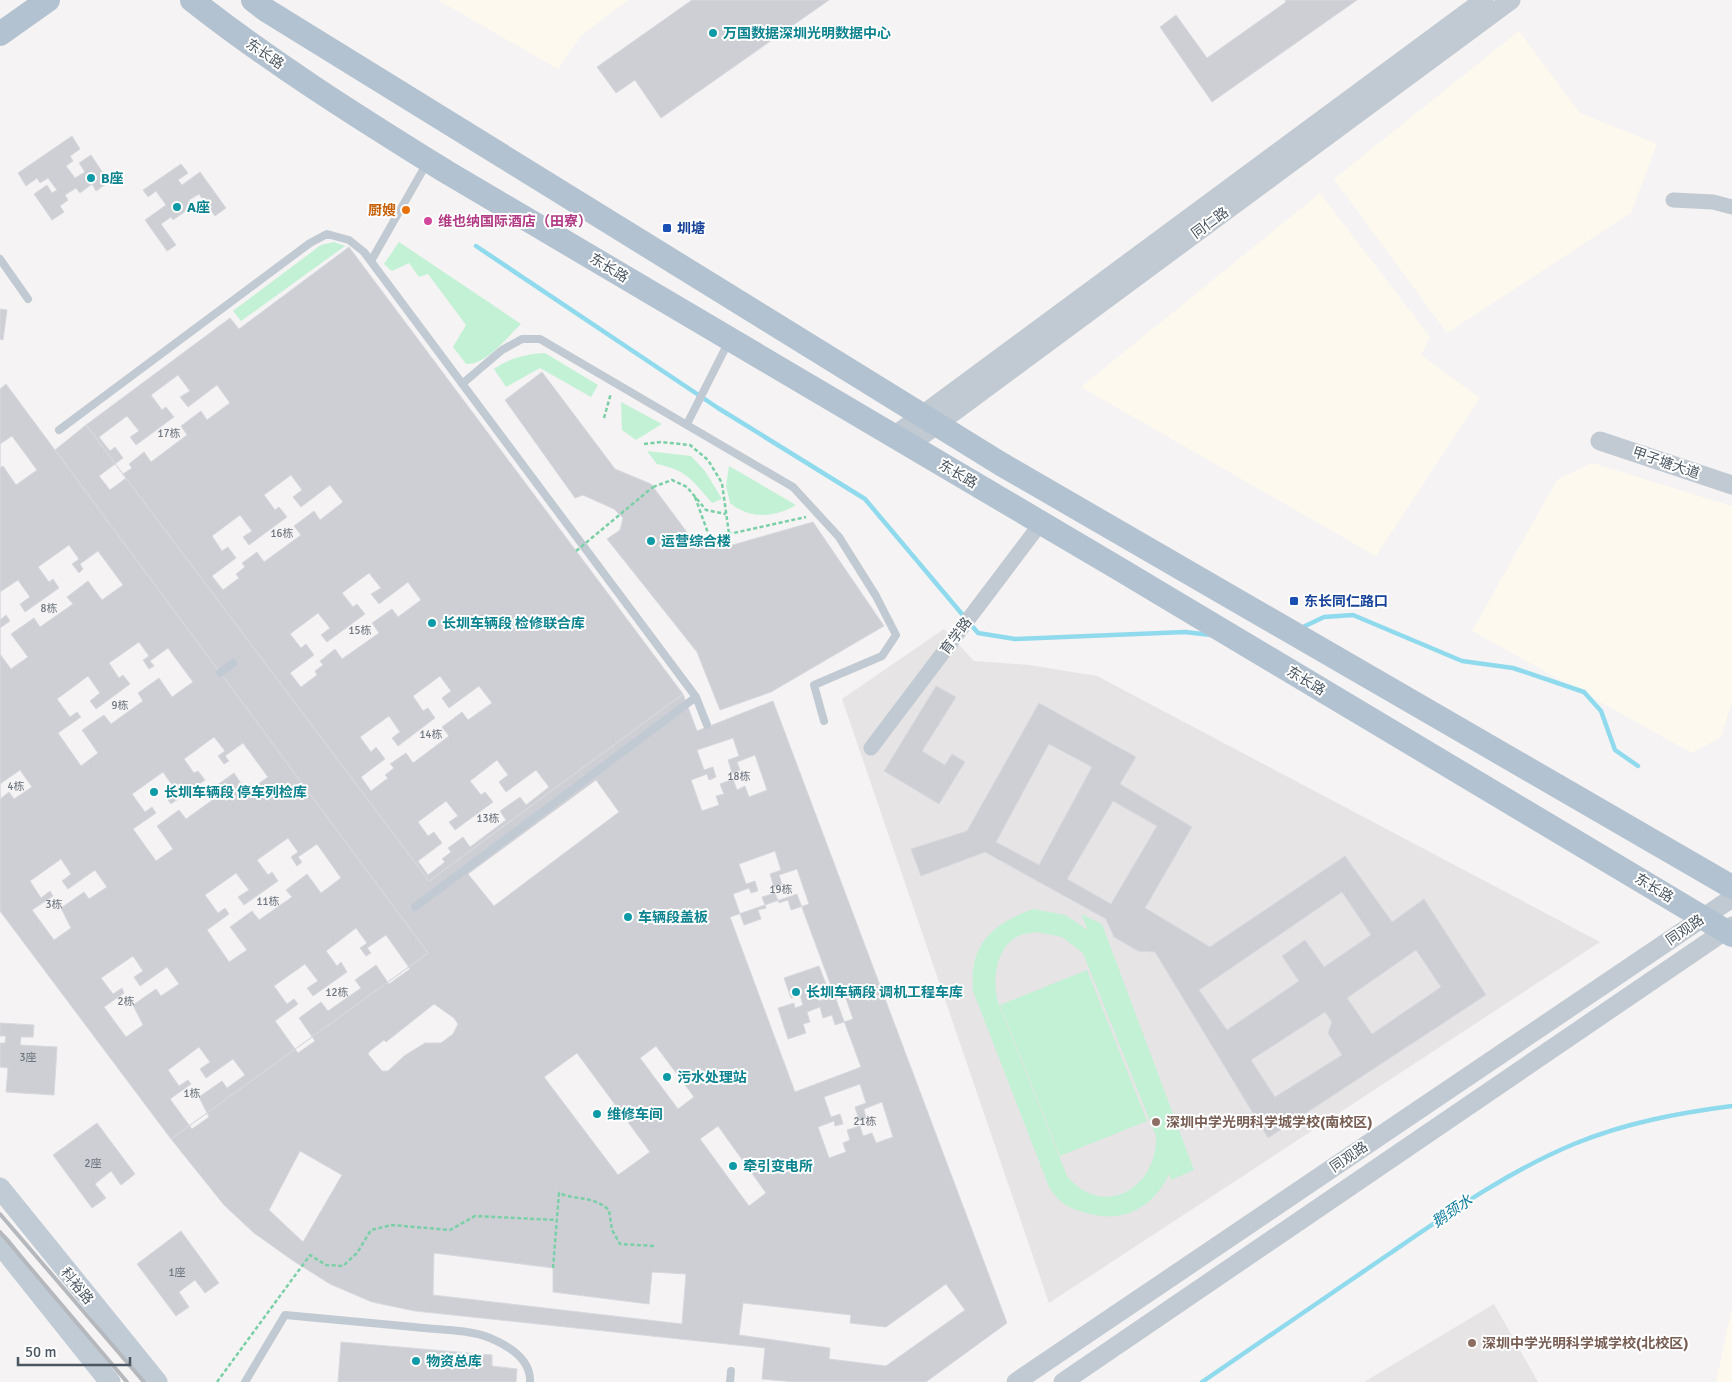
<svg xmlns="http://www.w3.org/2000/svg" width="1732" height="1382" font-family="Signika,'Noto Sans SC',sans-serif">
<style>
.commercial{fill:#fdf9ef}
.education{fill:#e6e4e5}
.green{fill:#c3f1d5;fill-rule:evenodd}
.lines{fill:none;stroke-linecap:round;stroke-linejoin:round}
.stream{stroke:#90daee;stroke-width:4.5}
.building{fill:#cdcfd5;stroke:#d7d9de;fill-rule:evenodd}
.path{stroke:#7ad0a6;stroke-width:2.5;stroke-dasharray:4 2.5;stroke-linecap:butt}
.service{stroke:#c1cad2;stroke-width:8}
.minor{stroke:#c1cad2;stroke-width:15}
.tertiary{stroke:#c1cad2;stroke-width:19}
.secondary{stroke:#c1cbd6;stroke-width:21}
.primary{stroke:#b3c2d1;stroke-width:24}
.rail{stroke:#b5b8bd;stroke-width:4}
.path-bridge{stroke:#7ad0a6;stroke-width:2.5;stroke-dasharray:4 2.5;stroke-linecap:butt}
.culture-dot{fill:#0f9aa8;stroke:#fff;stroke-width:2}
.food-dot{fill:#e8710a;stroke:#fff;stroke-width:2}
.hotel-dot{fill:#d1479c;stroke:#fff;stroke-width:2}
.transit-dot{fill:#1a4fb4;stroke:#fff;stroke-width:2}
.education-dot{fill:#8d6e63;stroke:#fff;stroke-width:2}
.labels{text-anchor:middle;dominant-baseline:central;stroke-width:4;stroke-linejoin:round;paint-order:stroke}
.number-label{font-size:11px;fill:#6b747e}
.culture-label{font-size:14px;font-weight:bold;fill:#0d838f;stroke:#fff;text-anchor:start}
.street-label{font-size:14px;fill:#4a5661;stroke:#fff}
.food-label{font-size:14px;font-weight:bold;fill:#c56008;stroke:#fff;text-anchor:end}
.hotel-label{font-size:14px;font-weight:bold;fill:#b23c85;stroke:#fff;text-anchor:start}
.transit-label{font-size:14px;font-weight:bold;fill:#164399;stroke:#fff;text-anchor:start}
.education-label{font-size:14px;font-weight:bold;fill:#785e54;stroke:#fff;text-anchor:start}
.water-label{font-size:15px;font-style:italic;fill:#0c7c9b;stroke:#fff}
</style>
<rect width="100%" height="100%" fill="#f5f3f3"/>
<path class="commercial" d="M 438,0 L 628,0 L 582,35 L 558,69 Z
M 1519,31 L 1580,113 L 1657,144 L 1631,213 L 1447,333 L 1334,179 Z
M 1320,193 L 1430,337 L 1421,355 L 1480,398 L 1376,556 L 1081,387 Z
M 1592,463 L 1732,506 L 1732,702 L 1721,737 L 1692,753 L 1472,631 L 1557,480 Z
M 1732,1307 L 1732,1382 L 1716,1382 Z"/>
<path class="education" d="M 944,629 L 974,661 L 1029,665 L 1097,676 L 1600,942 L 1049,1303 L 842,699 Z
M 1494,1304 L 1538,1382 L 1364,1382 Z"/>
<path class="green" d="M 334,242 L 345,246 L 241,321 L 233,311 L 321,245 Z
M 399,242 L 521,324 C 507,337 487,365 466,364 L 453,347 L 466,325 L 428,274 L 419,277 L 409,263 L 392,271 L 384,264 Z
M 545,353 L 598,385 L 591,397 L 540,368 L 506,387 L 494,369 C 510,358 526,354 545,353 Z
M 621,402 L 662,424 L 636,440 L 622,430 Z
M 647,451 L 691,456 L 705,471 L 722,499 L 712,503 C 692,480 688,471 657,464 Z
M 729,466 L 796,505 C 775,518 749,519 730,503 L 726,486 Z
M 1033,909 L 1065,915 L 1088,930 L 1081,914 L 1102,924 L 1194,1170 L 1171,1180 L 1169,1174 C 1153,1208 1123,1224 1086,1213 C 1068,1208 1059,1203 1049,1187 L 973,991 C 969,944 992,924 1033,909 ZM 1037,932 L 1062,937 L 1083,953 L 1156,1136 C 1158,1188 1103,1220 1067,1176 L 998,1002 C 992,980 996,944 1021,935 C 1026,933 1032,933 1037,932 Z
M 1087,970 L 1147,1121 L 1060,1156 L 1000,1005 Z"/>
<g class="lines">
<path class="stream" d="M 476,246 L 718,408 L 865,499 L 978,633 L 1015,639 L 1185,632 L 1211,635
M 1301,628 L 1324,617 L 1353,615 L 1462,661 L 1513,668 L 1584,692 L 1601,711 L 1615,750 L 1638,766
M 1202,1382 C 1264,1339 1327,1297 1389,1254 C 1449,1213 1507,1172 1574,1144 C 1625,1123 1678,1113 1732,1106"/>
</g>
<path class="building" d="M 692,0 L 829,0 L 661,118 L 635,80 L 616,93 L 597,67 Z
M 1285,0 L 1357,0 L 1212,102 L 1160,27 L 1176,15 L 1207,58 L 1286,2 Z
M 72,136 L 80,149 L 70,156 L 73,161 L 66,166 L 75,178 L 85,172 L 79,163 L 91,155 L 109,182 L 96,191 L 92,184 L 80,193 L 76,188 L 65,195 L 68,200 L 60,206 L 64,212 L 52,220 L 34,194 L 47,185 L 52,193 L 57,190 L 48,178 L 40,183 L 37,178 L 26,186 L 18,173 Z
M 181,164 L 188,173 L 178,180 L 182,185 L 200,172 L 226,208 L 215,216 L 199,194 L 189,200 L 193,206 L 173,220 L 171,217 L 161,224 L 176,245 L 167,251 L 145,220 L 166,205 L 156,191 L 148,197 L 143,190 Z
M 349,247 L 683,694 L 429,881 L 86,425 L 230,318 L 239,329 Z
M 0,309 L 7,310 L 3,340 L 0,339 Z
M 542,372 L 615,469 L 651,484 L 695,543 L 729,546 L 813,522 L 884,626 L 771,692 L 720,710 L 697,652 L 607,539 L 620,530 L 623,518 L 614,509 L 583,495 L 575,498 L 505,400 Z
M 178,375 L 190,391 L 180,397 L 188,407 L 217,385 L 230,403 L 207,420 L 201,411 L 181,426 L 187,435 L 151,462 L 144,452 L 129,464 L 132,468 L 123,474 L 126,478 L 110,490 L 99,476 L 123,458 L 115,447 L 110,451 L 99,437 L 127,416 L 139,431 L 130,437 L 136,445 L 174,417 L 166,407 L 162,410 L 151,395 Z
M 6,384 L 428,953 L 171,1139 L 0,911 L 0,389 Z
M 86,425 L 429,881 L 683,694 L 697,731 L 773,701 L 1007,1323 L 926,1382 L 795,1382 L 762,1379 L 765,1348 L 415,1311 L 372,1302 L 330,1284 L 292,1260 L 254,1233 L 224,1205 L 171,1139 L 428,953 L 55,450 Z
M 12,436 L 37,470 L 16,485 L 3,466 L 0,468 L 0,444 Z
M 291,475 L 302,490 L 293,497 L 301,507 L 330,485 L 343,502 L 320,520 L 314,511 L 294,526 L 301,535 L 264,562 L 257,552 L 242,563 L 245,567 L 236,574 L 239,578 L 223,590 L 212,576 L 236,558 L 228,547 L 222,551 L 212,536 L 240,515 L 252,531 L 243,537 L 249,545 L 287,517 L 279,507 L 275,510 L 264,495 Z
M 69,545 L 79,559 L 72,564 L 79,573 L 83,569 L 80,564 L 98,551 L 123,585 L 102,600 L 88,581 L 67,597 L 73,604 L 40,627 L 34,618 L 11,634 L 28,657 L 11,669 L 0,654 L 0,628 L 10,621 L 6,615 L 0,620 L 0,592 L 18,580 L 30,597 L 20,604 L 25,612 L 59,588 L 53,579 L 49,582 L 38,567 Z
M 369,573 L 381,588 L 371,594 L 379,604 L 408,582 L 421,600 L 398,617 L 392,609 L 372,623 L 379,633 L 342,659 L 335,649 L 320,661 L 323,665 L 315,671 L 317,675 L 301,687 L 290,673 L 314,655 L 306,644 L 301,648 L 290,634 L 318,613 L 330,628 L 321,635 L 327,642 L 365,614 L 357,604 L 353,607 L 342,593 Z
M 139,642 L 149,656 L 143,660 L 149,669 L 154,666 L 150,661 L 168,648 L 193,682 L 172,697 L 159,678 L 138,693 L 143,701 L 111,724 L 104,715 L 82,730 L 98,753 L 81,766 L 58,733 L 81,717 L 77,712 L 70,717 L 57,699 L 88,676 L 100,693 L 90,701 L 96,709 L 130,684 L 123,675 L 119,678 L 109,663 Z
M 440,676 L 451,691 L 442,698 L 449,708 L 479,686 L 492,703 L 468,720 L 462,712 L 442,727 L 449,736 L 413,763 L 406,753 L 390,764 L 394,768 L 385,775 L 388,778 L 371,791 L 361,777 L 385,759 L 376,747 L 371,752 L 360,737 L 389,716 L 400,732 L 392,738 L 398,746 L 435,718 L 428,708 L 423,711 L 413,696 Z
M 936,686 L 956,697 L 922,751 L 945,765 L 952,754 L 965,762 L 939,804 L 884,771 Z
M 1039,703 L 1136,757 L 1120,784 L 1192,827 L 1145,908 L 1210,947 L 1345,856 L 1392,922 L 1424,899 L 1486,995 L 1268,1138 L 1155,952 L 1138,951 L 1114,937 L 1106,919 L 985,852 L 921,876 L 911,849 L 967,831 ZM 1049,744 L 1092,767 L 1039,865 L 996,842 ZM 1113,801 L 1157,826 L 1111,904 L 1067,879 ZM 1342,892 L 1371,935 L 1324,967 L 1305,940 L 1282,956 L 1299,981 L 1227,1030 L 1199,990 ZM 1416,950 L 1441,987 L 1372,1034 L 1347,998 ZM 1325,1012 L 1332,1022 L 1328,1033 L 1342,1055 L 1275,1097 L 1251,1060 Z
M 214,737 L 225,751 L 218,756 L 224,764 L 229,761 L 225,756 L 243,743 L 268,777 L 247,792 L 234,773 L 213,788 L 218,796 L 186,819 L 179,810 L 157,826 L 173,849 L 156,861 L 133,829 L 156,813 L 152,807 L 145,812 L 132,794 L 163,772 L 175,789 L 165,796 L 171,804 L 205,780 L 198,771 L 194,773 L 184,759 Z
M 733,738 L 739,756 L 728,760 L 732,773 L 740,770 L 737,762 L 755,755 L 767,790 L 749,797 L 745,786 L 737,790 L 733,779 L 720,784 L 724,794 L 716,796 L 719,805 L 702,811 L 691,780 L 707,774 L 709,780 L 716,777 L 713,767 L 704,770 L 697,750 Z
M 497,760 L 508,775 L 499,782 L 506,792 L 536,770 L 549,787 L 526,805 L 520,797 L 500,811 L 506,820 L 470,847 L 463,837 L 448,848 L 451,852 L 442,859 L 445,862 L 428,875 L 418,861 L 442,843 L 434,832 L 428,836 L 418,822 L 446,801 L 458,816 L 449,822 L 455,830 L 493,802 L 485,792 L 481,795 L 470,781 Z
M 20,770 L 32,787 L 14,799 L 9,792 L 0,799 L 0,784 Z
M 596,780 L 619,812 L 494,906 L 468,874 Z
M 288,838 L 298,852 L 291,857 L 297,866 L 302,862 L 298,857 L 317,844 L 341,878 L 321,893 L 307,874 L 286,890 L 292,897 L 259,920 L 252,911 L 230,927 L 247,950 L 229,962 L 207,930 L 229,914 L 225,908 L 218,913 L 205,895 L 236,873 L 249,890 L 238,897 L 244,905 L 278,881 L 272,872 L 268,875 L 257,860 Z
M 775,851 L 781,870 L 770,874 L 774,887 L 782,884 L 779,875 L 797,869 L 809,904 L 791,910 L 788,900 L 779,903 L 775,893 L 762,897 L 766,908 L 758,910 L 761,919 L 744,925 L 733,894 L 749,888 L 751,893 L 758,891 L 755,881 L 746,884 L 739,864 Z
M 61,859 L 71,874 L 62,881 L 68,889 L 95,870 L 107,887 L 89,899 L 84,892 L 61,908 L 71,928 L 54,940 L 32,910 L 53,896 L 50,891 L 41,898 L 30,881 Z
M 797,894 L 861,1067 L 795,1092 L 730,917 Z
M 356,928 L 367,943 L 360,948 L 366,956 L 371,953 L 367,948 L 386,935 L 410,969 L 389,984 L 376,965 L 355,980 L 361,988 L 328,1011 L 321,1002 L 299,1018 L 315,1041 L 298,1053 L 275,1021 L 298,1004 L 294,999 L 287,1004 L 274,986 L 305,964 L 318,981 L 307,988 L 313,996 L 347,972 L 341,962 L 337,966 L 326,951 Z
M 133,956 L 143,971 L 134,977 L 140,986 L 167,967 L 179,984 L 161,996 L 156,989 L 133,1005 L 143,1025 L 126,1037 L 104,1007 L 124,993 L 122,988 L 113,994 L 101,978 Z
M 819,966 L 826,984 L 814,988 L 819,1001 L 826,999 L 823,990 L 841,984 L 853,1019 L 835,1025 L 832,1015 L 823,1018 L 820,1007 L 807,1012 L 810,1022 L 803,1024 L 806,1033 L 788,1039 L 778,1008 L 794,1003 L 795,1008 L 803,1005 L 800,995 L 791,998 L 784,978 Z
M 434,1004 L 454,1018 L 458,1024 L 453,1034 L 441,1043 L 425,1043 L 404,1056 L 388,1071 L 382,1071 L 368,1054 L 370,1051 L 384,1040 L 386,1042 Z
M 0,1023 L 34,1025 L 33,1037 L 21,1037 L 20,1045 L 57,1047 L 54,1095 L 6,1092 L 8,1068 L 0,1067 L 0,1043 L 5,1043 L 6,1036 L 0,1036 Z
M 656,1046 L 694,1097 L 678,1109 L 640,1058 Z
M 199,1047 L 210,1062 L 200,1069 L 206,1078 L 233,1059 L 245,1075 L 227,1088 L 222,1081 L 199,1097 L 209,1117 L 192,1129 L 170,1099 L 191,1084 L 188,1080 L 179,1086 L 168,1070 Z
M 577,1053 L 650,1152 L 618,1175 L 544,1077 Z
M 860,1084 L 866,1103 L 855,1107 L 859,1120 L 866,1118 L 864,1109 L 882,1102 L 893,1137 L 876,1143 L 872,1133 L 863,1136 L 860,1126 L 847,1130 L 850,1140 L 843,1143 L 846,1152 L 829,1158 L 818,1127 L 834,1121 L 835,1126 L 843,1124 L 840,1114 L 831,1117 L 824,1097 Z
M 97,1123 L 135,1174 L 121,1185 L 111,1171 L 95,1184 L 106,1198 L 92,1208 L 53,1155 Z
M 718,1126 L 766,1193 L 749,1206 L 700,1139 Z
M 300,1151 L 342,1175 L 303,1242 L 269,1210 Z
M 181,1231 L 219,1283 L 205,1293 L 195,1280 L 179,1292 L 189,1307 L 176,1316 L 137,1264 Z
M 434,1253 L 553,1268 L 553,1292 L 649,1304 L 652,1272 L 686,1274 L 682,1324 L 433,1295 Z
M 946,1284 L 965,1310 L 886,1366 L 829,1359 L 830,1348 L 739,1335 L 743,1303 L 851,1315 L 850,1323 L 886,1327 Z
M 341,1342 L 492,1355 L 492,1366 L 517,1369 L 516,1382 L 338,1382 Z"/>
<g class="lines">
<path class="path" d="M 604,418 L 611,393
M 644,444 L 661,442 L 690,445 L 708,460 L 722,483 L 729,534
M 653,487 L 672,480 L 687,487 L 706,510 L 726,514
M 695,497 L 712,544
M 720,545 L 729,534 L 806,517
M 553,1268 L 559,1193 C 578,1201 592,1195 609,1210 L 612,1230 L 620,1244 L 655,1246"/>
<path class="service" d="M 0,259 L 28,299
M 371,261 L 427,163
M 462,384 L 502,350 L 522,339 L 540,339 L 793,487 L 839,537 L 876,596 L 896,635 L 882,656 L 814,685 L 824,721
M 687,424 L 729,341
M 59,430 L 310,243 L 327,234 L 349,240 L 364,252 L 696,697 L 415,907
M 220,673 L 233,663
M 696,697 L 707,725
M 245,1382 L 285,1315 C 328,1319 371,1323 414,1327 C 439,1330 467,1329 490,1338 C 509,1346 531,1359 530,1382
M 730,1382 L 731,1371"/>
<path class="minor" d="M 1673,200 L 1713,202 L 1732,207
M 871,748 L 1041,523"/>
<path class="tertiary" d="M 894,436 L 1484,0
M 1600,441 L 1732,485
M 909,445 L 1511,0
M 1016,1382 L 1732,898
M 1063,1382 L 1732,926"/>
<path class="secondary" d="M 0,1188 L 157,1382
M 0,1244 L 110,1382"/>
<path class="primary" d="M 192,0 C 272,63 358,117 445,171 L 1116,567 L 1732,935
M 253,0 L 266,10 L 1001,464 L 1732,887
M 0,34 L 48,0"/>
<path class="rail" d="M 0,1214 L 144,1382
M 0,1232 L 127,1382"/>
<path class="path-bridge" d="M 576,551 L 653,487
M 217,1382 L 310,1255 L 326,1265 L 343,1266 L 357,1253 L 371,1230 L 392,1225 L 450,1230 L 475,1216 L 557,1220"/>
</g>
<g class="culture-dot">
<circle cx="713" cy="33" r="5"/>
<circle cx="91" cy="178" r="5"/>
<circle cx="177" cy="207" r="5"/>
<circle cx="651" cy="541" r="5"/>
<circle cx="432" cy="623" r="5"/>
<circle cx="154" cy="792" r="5"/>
<circle cx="628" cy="917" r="5"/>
<circle cx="796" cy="992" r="5"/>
<circle cx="667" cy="1077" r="5"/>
<circle cx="597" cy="1114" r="5"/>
<circle cx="733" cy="1166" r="5"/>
<circle cx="416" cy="1361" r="5"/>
</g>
<circle class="food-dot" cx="406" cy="210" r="5"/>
<circle class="hotel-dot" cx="428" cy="221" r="5"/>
<g class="transit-dot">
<rect x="662" y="223" width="10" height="10" rx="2.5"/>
<rect x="1289" y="596" width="10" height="10" rx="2.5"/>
</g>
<g class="education-dot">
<circle cx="1156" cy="1122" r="5"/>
<circle cx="1472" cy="1343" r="5"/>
</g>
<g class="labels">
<g class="number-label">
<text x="169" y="433">17栋</text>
<text x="282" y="533">16栋</text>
<text x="49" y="608">8栋</text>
<text x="360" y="630">15栋</text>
<text x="120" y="705">9栋</text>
<text x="431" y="734">14栋</text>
<text x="739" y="776">18栋</text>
<text x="16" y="786">4栋</text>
<text x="488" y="818">13栋</text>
<text x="781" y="889">19栋</text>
<text x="268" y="901">11栋</text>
<text x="54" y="904">3栋</text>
<text x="337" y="992">12栋</text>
<text x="126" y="1001">2栋</text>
<text x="28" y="1057">3座</text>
<text x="192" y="1093">1栋</text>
<text x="865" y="1121">21栋</text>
<text x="93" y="1163">2座</text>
<text x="177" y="1272">1座</text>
</g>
<g class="culture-label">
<text x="723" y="33">万国数据深圳光明数据中心</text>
<text x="101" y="178">B座</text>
<text x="187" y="207">A座</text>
<text x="661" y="541">运营综合楼</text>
<text x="442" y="623">长圳车辆段 检修联合库</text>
<text x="164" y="792">长圳车辆段 停车列检库</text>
<text x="638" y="917">车辆段盖板</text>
<text x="806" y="992">长圳车辆段 调机工程车库</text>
<text x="677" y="1077">污水处理站</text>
<text x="607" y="1114">维修车间</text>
<text x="743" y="1166">牵引变电所</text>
<text x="426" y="1361">物资总库</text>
</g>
<g class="street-label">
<text transform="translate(265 54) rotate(34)">东长路</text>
<text transform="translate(1210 223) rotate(-36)">同仁路</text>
<text transform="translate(609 268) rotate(31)">东长路</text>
<text transform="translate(1666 463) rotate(19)">甲子塘大道</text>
<text transform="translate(958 474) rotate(30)">东长路</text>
<text transform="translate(956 636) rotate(-53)">育学路</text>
<text transform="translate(1306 681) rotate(31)">东长路</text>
<text transform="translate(1654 888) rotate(31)">东长路</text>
<text transform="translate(1685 930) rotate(-34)">同观路</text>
<text transform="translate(1349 1157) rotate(-34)">同观路</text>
<text transform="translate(77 1286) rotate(51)">科裕路</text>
</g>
<g class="food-label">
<text x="396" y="210">厨嫂</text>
</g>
<g class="hotel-label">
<text x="438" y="221">维也纳国际酒店（田寮）</text>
</g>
<g class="transit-label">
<text x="677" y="228">圳塘</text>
<text x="1304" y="601">东长同仁路口</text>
</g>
<g class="education-label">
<text x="1166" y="1122">深圳中学光明科学城学校(南校区)</text>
<text x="1482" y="1343">深圳中学光明科学城学校(北校区)</text>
</g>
<g class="water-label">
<text transform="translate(1452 1211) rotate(-34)">鹅颈水</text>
</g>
</g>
<path d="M18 1357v8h112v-8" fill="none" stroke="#4a5661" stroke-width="2.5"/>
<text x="25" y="1357" font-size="15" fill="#4a5661" stroke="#ffffff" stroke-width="4" paint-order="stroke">50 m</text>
</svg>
